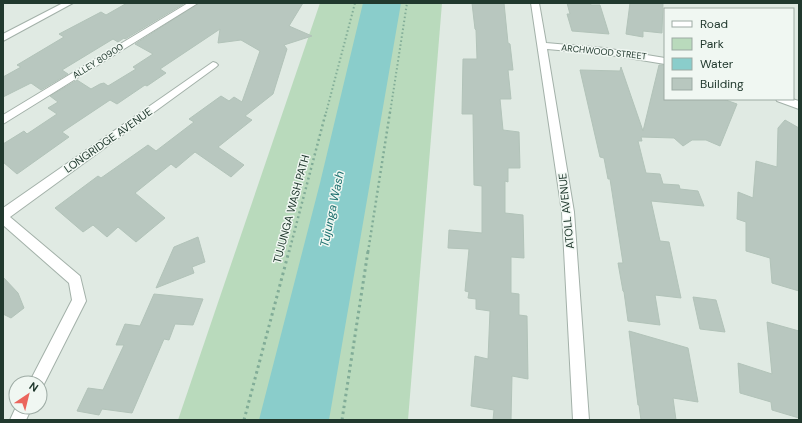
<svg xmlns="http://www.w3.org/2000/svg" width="802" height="423" font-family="'DM Sans',sans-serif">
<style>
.green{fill:#b9dabc}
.water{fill:#8acdcb}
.building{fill:#b8c7bf;stroke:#b2c3b9}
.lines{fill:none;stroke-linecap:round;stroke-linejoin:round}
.minor-casing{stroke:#a3b1a9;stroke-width:2}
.path-far2{stroke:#81ac97;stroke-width:2;stroke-dasharray:1.5 2.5;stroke-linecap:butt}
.path-far1{stroke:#81ac97;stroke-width:2.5;stroke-dasharray:2 3;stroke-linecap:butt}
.path{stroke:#81ac97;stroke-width:3;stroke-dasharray:2.5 3.5;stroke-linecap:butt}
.minor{fill:#fff;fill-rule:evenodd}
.labels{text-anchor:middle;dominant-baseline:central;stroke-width:3;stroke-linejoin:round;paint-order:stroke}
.far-street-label{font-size:9px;fill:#21392e;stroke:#f0f7f2}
.street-label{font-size:11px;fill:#21392e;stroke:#f0f7f2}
.water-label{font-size:12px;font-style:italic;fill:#1f7270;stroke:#f0f7f2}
</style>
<rect width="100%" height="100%" fill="#e0eae3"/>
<path class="green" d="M 320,3 L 442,3 L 408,420 L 178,420 Z"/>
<path class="water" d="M 363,3 L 401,3 L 329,420 L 259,420 L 320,183 Z"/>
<path class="building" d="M 127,3 L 185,3 L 125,39 L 124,38 L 118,42 L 113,39 L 62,70 L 68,74 L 41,90 L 31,83 L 3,97 L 3,77 L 21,67 L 17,65 L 64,37 L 59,34 L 101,12 L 106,15 Z
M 199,3 L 303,3 L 289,26 L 312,36 L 284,45 L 287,49 L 273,94 L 245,116 L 252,120 L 218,147 L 244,165 L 231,177 L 195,152 L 176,168 L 171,164 L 135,193 L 165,218 L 136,242 L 118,227 L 107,237 L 93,225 L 83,232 L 55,208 L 98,176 L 101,178 L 148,145 L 156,151 L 194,122 L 189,119 L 221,96 L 229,101 L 234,97 L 242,102 L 260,51 L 241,40 L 218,43 L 220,29 L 160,69 L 166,73 L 147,86 L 145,85 L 117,104 L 110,100 L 62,132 L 69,137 L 17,174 L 3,162 L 3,144 L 24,131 L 27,134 L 57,114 L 48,108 L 58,102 L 50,96 L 77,80 L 91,89 L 100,84 L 104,83 L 108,86 L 136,69 L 133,67 L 153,54 L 135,44 Z
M 472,3 L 504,3 L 508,43 L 510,44 L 513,70 L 508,70 L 511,99 L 500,99 L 503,130 L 519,132 L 520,168 L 508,168 L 508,182 L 505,181 L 505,213 L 523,215 L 524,258 L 511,257 L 511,293 L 519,294 L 519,315 L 527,316 L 528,379 L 512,376 L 511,420 L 493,420 L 494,410 L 471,406 L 475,356 L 488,359 L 490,311 L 476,309 L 476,299 L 468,298 L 469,292 L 465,291 L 469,249 L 448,248 L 449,230 L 482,233 L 482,186 L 474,185 L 473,114 L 462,114 L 463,59 L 477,59 L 476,30 L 475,29 Z
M 567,3 L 590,3 L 591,5 L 600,5 L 609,34 L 572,31 L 567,14 L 570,14 Z
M 630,3 L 663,3 L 662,33 L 643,31 L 643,37 L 626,34 Z
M 659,65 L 665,65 L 665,99 L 723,99 L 737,104 L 720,146 L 706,140 L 692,140 L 683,146 L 674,138 L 641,137 L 642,141 L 638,141 L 646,173 L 660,174 L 663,184 L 679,185 L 680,189 L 698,191 L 704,206 L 651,201 L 660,241 L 669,242 L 681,298 L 655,295 L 660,325 L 628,321 L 624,292 L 623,291 L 618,263 L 623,263 L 610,179 L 608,179 L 604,158 L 600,157 L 580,70 L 620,71 L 621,67 L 643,131 Z
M 785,120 L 799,128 L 799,291 L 772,283 L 770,258 L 746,251 L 746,222 L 737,219 L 738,192 L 753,198 L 756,161 L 777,167 L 778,128 Z
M 198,237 L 205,262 L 192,267 L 194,273 L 156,288 L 174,247 Z
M 3,277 L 18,293 L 24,308 L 11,318 L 3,314 Z
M 154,294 L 203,299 L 193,325 L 175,324 L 169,340 L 164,339 L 132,413 L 102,409 L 99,415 L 77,411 L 88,388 L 103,390 L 124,345 L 116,345 L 125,324 L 140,326 Z
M 693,297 L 716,300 L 725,332 L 700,329 Z
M 767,322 L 799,331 L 799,418 L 772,410 L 771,402 L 740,393 L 738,363 L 772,374 Z
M 629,331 L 688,348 L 698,402 L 673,398 L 676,420 L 641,420 L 639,405 L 638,405 Z"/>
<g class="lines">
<g class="minor-casing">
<path id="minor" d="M 63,3 L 73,3 L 3,41 L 3,34 Z
M 188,3 L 198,3 L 3,124 L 3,115 Z
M 531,3 L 539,3 L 546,43 L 604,48 L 665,58 L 665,64 L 604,54 L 547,49 L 574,212 L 589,420 L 573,420 L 562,212 Z
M 213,62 L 216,63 L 218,65 L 216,67 L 10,217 L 80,276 L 86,301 L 42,388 L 40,389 L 40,383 L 29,383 L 72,300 L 69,283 L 3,225 L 3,208 Z
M 776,99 L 792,99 L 799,101 L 799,109 L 777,101 Z
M 16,407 L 32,407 L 26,420 L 10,420 Z"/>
</g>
<path class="path-far2" d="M 326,113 L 355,3
M 390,113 L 407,3"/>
<path class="path-far1" d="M 289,252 L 326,112
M 368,252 L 390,112"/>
<path class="path" d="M 244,420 L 289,251
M 342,420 L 368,251"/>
<use href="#minor" class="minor"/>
</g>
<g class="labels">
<g class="far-street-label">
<text transform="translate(604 52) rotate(6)">ARCHWOOD STREET</text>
<text transform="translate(98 61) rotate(-32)">ALLEY 80900</text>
</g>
<g class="street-label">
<text transform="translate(108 140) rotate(-35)">LONGRIDGE AVENUE</text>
<text transform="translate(291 209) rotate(-75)">TUJUNGA WASH PATH</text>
<text transform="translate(566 211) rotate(-96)">ATOLL AVENUE</text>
</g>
<g class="water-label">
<text transform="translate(332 209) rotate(-78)">Tujunga Wash</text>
</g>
</g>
<rect width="802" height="423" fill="none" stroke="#21392e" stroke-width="8"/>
<rect x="664" y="8" width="130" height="92" fill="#f0f7f2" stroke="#9daba4"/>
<rect x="672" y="21" width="20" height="6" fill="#ffffff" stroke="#9daba4"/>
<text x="700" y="28" font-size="12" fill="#21392e">Road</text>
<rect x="672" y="38" width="20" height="12" fill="#b9dabc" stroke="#9daba4"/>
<text x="700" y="48" font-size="12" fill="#21392e">Park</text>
<rect x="672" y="58" width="20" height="12" fill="#8acdcb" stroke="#9daba4"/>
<text x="700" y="68" font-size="12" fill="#21392e">Water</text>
<rect x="672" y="78" width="20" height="12" fill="#b8c7bf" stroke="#9daba4"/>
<text x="700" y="88" font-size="12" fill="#21392e">Building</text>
<g transform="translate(28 395) rotate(35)"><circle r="19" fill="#f0f7f2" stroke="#9daba4"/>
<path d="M0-3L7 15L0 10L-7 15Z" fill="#eb655d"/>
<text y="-6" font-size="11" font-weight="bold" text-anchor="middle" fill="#21392e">N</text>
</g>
</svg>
